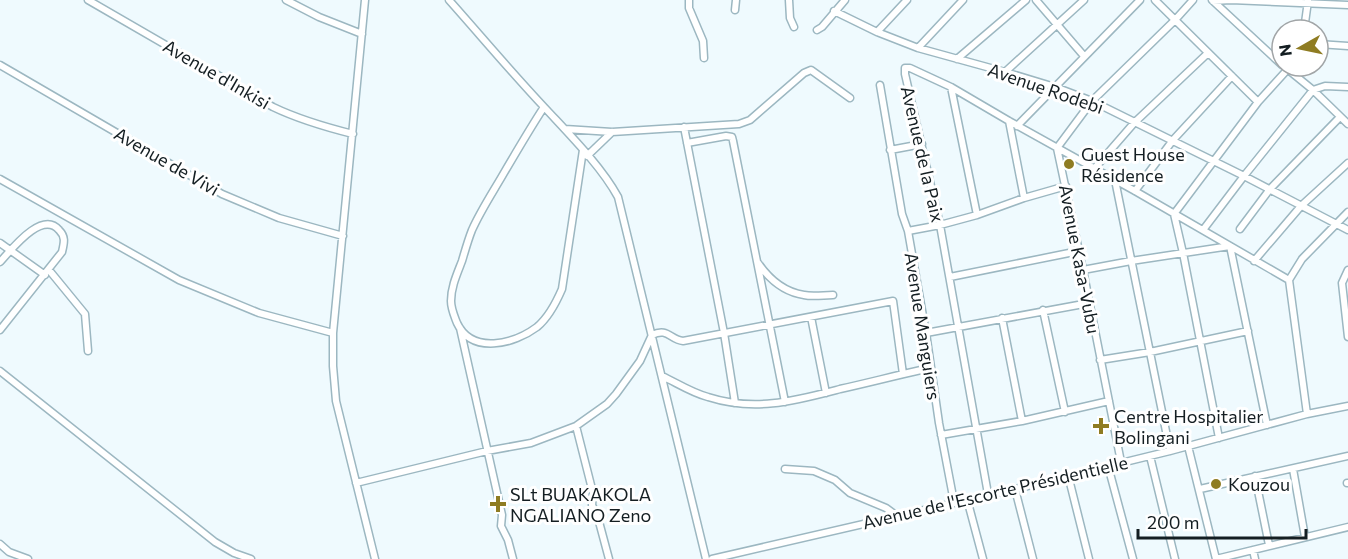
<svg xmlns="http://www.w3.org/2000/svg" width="1348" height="559" font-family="Commissioner,sans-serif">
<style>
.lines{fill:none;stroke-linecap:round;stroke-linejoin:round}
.minor-casing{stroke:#9cb7c1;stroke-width:9}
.minor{stroke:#fff;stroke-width:6}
.poi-dot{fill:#8f7c22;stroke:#fff;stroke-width:2}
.labels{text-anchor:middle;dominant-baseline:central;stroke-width:6;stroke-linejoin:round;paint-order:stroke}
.street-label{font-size:18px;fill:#141e22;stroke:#fff}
.poi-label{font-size:18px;fill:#141e22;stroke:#fff;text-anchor:start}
</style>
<rect width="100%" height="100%" fill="#effafe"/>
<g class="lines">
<g class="minor-casing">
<path id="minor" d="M 88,0 L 273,107 C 298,119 325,127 353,134
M 286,0 L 319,17 L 362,34
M 365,0 L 333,333 L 333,366 L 336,401 L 375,559
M 449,0 C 481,36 512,73 545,108 C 569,134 601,166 618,197 L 706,559
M 689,0 L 689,8 L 703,41 L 704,58
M 789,0 L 790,18 L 794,27
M 1036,0 L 1084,56
M 1155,0 L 1258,102
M 1212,0 L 1282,65
M 1213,1 L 1231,0 L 1348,5
M 735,10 L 736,0
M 834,11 L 877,32 L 918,48 L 1005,72 L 1055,87 L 1092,101 L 1244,176 L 1348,230
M 817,30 L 822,27 L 845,0
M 1304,30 L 1308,1
M 877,32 L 907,0
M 1318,44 L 1348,46
M 918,48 L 963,0
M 957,59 L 1026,0
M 0,65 L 222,194 L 279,218 L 343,236
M 1286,68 L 1313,90 L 1348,124
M 1005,72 L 1084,0
M 1296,75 L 1297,66
M 880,85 L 902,214 L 908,231 L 926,333 L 939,423 L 954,502
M 951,87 L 977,215
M 544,107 C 529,130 515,154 501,178 C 491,195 480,212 472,230 C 468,240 465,251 462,261 C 457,274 451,287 451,301 C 451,309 454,315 457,323 C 472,355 514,344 537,327 C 549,317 556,303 562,289 L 583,150
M 1009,121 L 1024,198
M 1017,126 L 1140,0
M 684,127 L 724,333 L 735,403
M 565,129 L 612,132 L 739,124 L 750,120 L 804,73 L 811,70 L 850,98
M 687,143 L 726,136 L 732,137 L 733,141 L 785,402
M 890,150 L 922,144
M 587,156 L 612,132
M 1094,169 L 1134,123 L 1208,53
M 0,179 L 179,280 L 259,313 L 333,333
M 1115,180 L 1170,451
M 1135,191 L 1173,140 L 1232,76
M 1240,229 L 1270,189 L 1340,117
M 1203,230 L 1244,176 L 1313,90 L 1325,86 L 1348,87
M 908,231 L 940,225 L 977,215 L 1024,198 L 1066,186
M 0,243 L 45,275
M 1254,261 L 1301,206 L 1348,163
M 0,262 C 12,249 42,210 59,230 C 66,237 64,243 62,252 L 0,330
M 758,263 C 769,279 784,292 804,295 C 813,297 824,295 833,295
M 49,270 L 85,314 L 88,351
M 1083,270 L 1131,261 L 1230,246 L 1267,425
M 1348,270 L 1342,283 L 1348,337
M 950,277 L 1079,251
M 1289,280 L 1307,414
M 1289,280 L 1302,259 L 1348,212
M 1043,310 L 1065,412
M 811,317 L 826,393
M 1002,318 L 1022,421
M 460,328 L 502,515 L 501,526 L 508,540 L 513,559
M 926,333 L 1089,303
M 1100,360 L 1150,352 L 1248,331
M 0,371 L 215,542 L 234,553 L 251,559
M 662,376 C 677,383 692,393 708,397 C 755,412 794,401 840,389 C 867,383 894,376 921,370
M 576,426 L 593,493 L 592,505 L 598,518 L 609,559
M 941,435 L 1022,421 L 1109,401
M 1219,438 L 1183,253 L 1174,214 L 1258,102 L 1287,70
M 1188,446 L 1216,559
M 1150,456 L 1175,559
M 1121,462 L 1083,270 L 1057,148 L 1092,101 L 1175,20 L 1193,0
M 1108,466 L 1133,559
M 785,469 L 814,471 L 835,480 L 850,493 L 886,508 L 897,516
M 1293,469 L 1305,537
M 1068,475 L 1089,559
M 1255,476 L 1269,545
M 356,483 L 487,451 L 531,443 L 576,426 L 607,404 L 616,394 L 640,361 L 652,335 C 668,327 670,340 683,341 L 893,301 L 903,374
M 1347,483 L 1348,483
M 1015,489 L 1033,559
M 1200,489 L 1348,456
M 988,494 L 940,225 L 905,74 L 905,68 L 910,68 L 951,87 L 1009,121 L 1135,191 L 1289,280
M 967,499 L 983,559
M 0,544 L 9,552 L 28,559
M 1253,550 L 1255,559
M 712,559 L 1015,489 L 1170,451 L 1307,414 L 1348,406
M 1216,559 L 1348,527"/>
</g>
<use href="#minor" class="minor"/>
</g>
<g class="poi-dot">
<circle cx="1069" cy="164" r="6"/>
<path d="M1098 417h6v6h6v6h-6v6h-6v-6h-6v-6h6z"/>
<circle cx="1216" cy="484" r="6"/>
<path d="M495 495h6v6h6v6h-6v6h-6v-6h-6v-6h6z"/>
</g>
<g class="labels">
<g class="street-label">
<text transform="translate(217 74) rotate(30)">Avenue d'Inkisi</text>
<text transform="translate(1046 88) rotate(19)">Avenue Rodebi</text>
<text transform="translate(923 154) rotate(77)">Avenue de la Paix</text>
<text transform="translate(167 161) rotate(30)">Avenue de Vivi</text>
<text transform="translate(1080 259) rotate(79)">Avenue Kasa-Vubu</text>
<text transform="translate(923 326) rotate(81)">Avenue Manguiers</text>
<text transform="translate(995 492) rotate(-13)">Avenue de l'Escorte Présidentielle</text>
</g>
<g class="poi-label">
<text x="1081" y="154">Guest House<tspan x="1081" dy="21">Résidence</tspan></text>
<text x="1114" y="416">Centre Hospitalier<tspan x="1114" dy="21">Bolingani</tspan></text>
<text x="1228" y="484">Kouzou</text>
<text x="510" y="494">SLt BUAKAKOLA<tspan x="510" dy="21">NGALIANO Zeno</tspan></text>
</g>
</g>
<g transform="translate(1300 48) rotate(261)"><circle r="28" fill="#ffffff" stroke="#a1a5a7" stroke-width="1.5"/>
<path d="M0-4.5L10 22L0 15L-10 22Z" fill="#8f7c22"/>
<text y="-9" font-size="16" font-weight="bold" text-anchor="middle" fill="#141e22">N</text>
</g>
<path d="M1138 529v9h168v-9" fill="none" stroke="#141e22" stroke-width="3"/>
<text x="1147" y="529" font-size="18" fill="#141e22" stroke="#ffffff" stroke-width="4.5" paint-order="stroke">200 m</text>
</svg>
